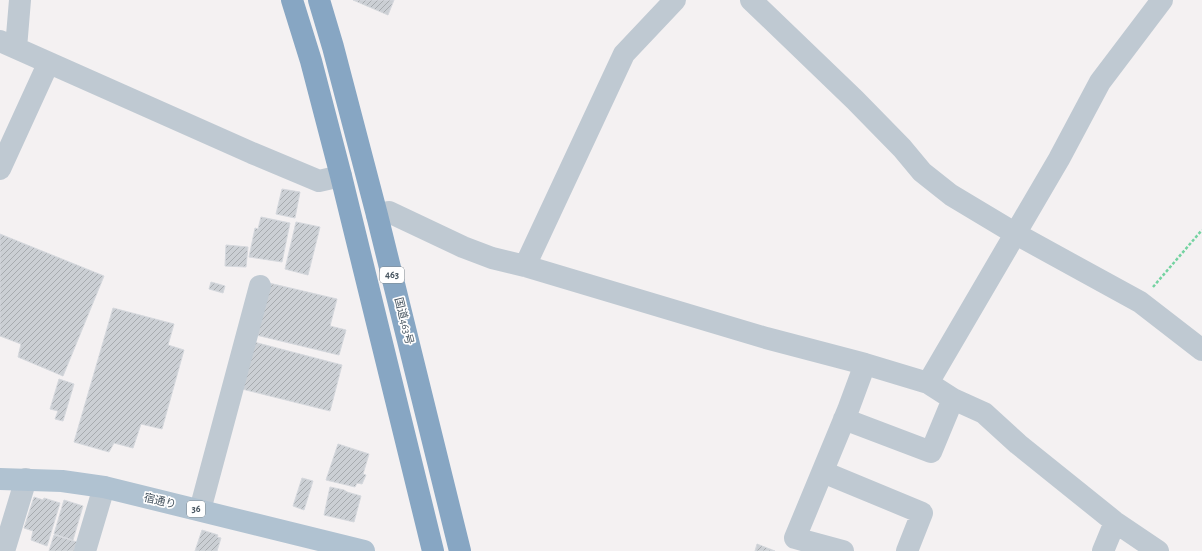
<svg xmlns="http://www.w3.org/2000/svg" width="1202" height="551" font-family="'Alegreya Sans','Noto Sans JP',sans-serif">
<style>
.building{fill:url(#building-hatch);stroke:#d5d8dd}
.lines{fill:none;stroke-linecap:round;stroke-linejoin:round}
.path{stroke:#74d3a1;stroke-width:2.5;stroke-dasharray:3 2;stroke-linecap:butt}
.minor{stroke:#bfc9d2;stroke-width:22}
.major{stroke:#b0c2d1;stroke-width:22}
.highway{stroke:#87a6c3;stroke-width:22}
.labels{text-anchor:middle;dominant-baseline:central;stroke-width:3.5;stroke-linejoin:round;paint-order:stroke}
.shield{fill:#fff;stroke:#7f8990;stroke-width:1}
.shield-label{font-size:10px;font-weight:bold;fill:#485661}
.street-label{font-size:11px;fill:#485661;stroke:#fff}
</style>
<defs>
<pattern id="building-hatch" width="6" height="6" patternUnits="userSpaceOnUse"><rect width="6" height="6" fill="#cbcfd4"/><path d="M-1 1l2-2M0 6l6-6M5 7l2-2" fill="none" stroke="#a7abaf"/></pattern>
</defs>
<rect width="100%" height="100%" fill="#f4f1f2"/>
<path class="building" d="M 353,0 L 394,0 L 388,15 Z
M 282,189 L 300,192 L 295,218 L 276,214 Z
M 261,217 L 290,223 L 282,262 L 249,257 L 255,228 L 258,229 Z
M 296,222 L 320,227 L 308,275 L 285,269 Z
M 0,234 L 104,276 L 63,376 L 18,357 L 21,344 L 0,336 Z
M 226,245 L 248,247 L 246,267 L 225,266 Z
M 211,282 L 225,286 L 223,293 L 209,289 Z
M 269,283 L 337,299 L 330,326 L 346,330 L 339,355 L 256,335 Z
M 113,308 L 174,324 L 168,345 L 184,350 L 162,429 L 141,424 L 133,448 L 114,443 L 109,452 L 74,442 Z
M 254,342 L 342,365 L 330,411 L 242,389 Z
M 59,379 L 74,384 L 63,421 L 55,419 L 58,411 L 50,409 Z
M 338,444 L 369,454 L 363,474 L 366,475 L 362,484 L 357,483 L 355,487 L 326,480 Z
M 302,478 L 313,481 L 304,510 L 293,506 Z
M 330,487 L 344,490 L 347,492 L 361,496 L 354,522 L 324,515 Z
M 34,497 L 43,500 L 44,498 L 60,503 L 47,546 L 31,540 L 33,531 L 24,528 Z
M 64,500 L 83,506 L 73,540 L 54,534 Z
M 202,530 L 218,535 L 217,537 L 221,538 L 217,551 L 195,551 Z
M 54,535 L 77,542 L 74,551 L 49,551 Z
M 757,544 L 775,551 L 755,551 Z"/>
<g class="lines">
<path class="path" d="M 1153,287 L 1202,230"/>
<path class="minor" d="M 751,0 L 855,100 L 902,148 L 922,172 L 951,195 L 1016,234 L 1140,302 L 1202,350
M 0,41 L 252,153 L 319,181 L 341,176
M 16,48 L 20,0
M 0,169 L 48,64
M 377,215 L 389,212 L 463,247 L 492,258 L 525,266 L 766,338 L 865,364 L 928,383 L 953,399 L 984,413 L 1018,444 L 1115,522 L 1158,551
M 525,266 L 624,54 L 675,0
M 928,383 L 1059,159 L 1100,82 L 1162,0
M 844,419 L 931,452 L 953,399
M 823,472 L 922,513 L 907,551
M 200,510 L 260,286
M 4,551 L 26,479
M 85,551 L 104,487
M 843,551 L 795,538 L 848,410 L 865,364
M 1103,551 L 1115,522"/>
<path class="major" d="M 0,479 L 62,481 L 104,487 L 364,551"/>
<path class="highway" d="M 292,0 L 311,61 L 341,176 L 433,551
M 319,0 L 333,47 L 377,215 L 460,551"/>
</g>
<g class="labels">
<g class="shield">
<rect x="380" y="267" width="24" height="16" rx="3"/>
<rect x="187" y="501" width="18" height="16" rx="3"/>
</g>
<g class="shield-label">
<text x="392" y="275">463</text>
<text x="196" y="509">36</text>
</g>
<g class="street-label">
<text transform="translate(404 321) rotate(76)">国道463号</text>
<text transform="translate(160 501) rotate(13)">宿通り</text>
</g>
</g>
</svg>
